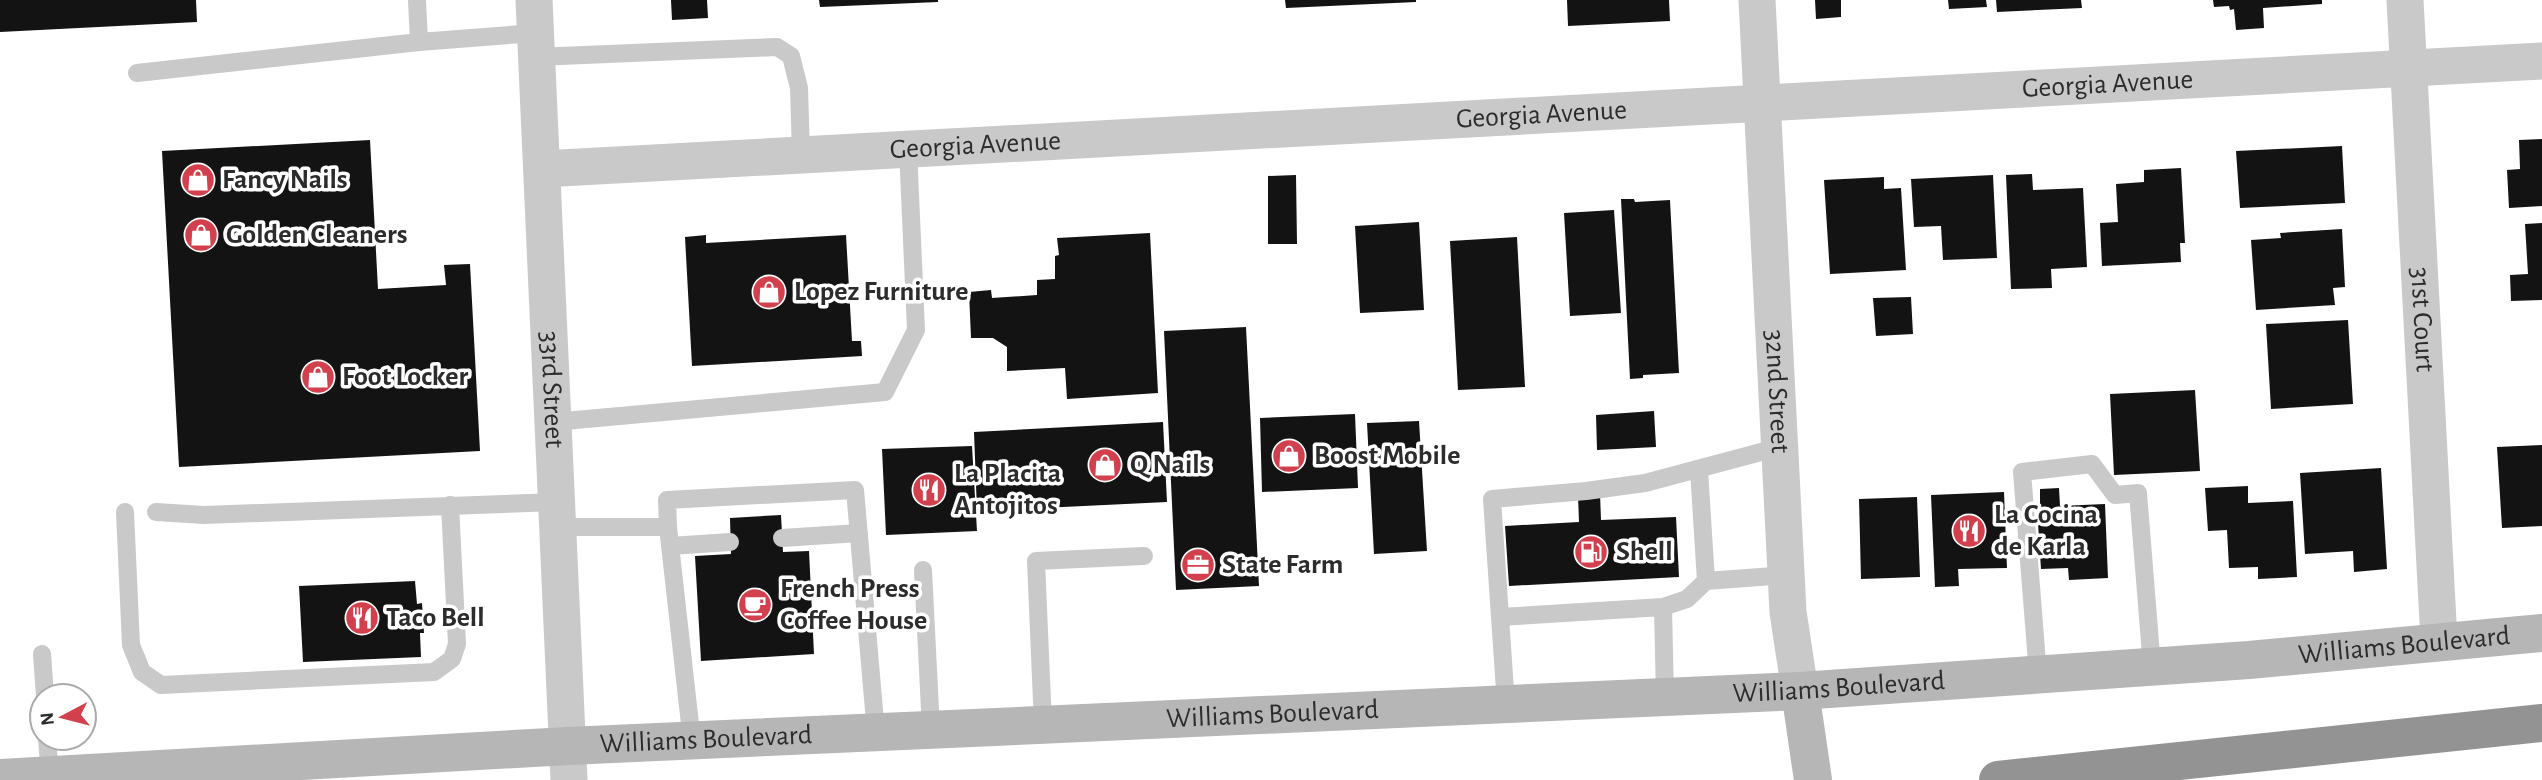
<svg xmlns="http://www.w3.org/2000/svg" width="2542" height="780" font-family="'Alegreya Sans',sans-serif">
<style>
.building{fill:#131313}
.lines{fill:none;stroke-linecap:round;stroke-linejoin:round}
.lane{stroke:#c9c9c9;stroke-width:18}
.street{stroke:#c9c9c9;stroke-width:37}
.secondary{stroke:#b6b6b6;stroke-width:38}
.highway{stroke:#939393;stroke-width:38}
.labels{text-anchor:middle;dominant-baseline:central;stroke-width:7;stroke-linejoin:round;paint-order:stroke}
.street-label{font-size:28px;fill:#2c2c2c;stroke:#fff}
.poi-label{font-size:28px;font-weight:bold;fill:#2c2c2c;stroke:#fff;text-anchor:start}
</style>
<rect width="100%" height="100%" fill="#fff"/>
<path class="building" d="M 0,0 L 196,0 L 197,22 L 0,32 Z
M 671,0 L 707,0 L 708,18 L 672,20 Z
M 819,0 L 938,0 L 938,2 L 820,7 Z
M 1285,0 L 1416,0 L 1416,2 L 1286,8 Z
M 1567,0 L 1669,0 L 1670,21 L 1568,26 Z
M 1815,0 L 1841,0 L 1841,17 L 1816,19 Z
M 1948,0 L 1986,0 L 1987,7 L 1949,9 Z
M 1996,0 L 2081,0 L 2082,8 L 1997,12 Z
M 2213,0 L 2322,0 L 2322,4 L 2263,8 L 2264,28 L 2236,30 L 2234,9 L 2230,10 L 2229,6 L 2214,7 Z
M 2542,139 L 2542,206 L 2509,208 L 2507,170 L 2520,169 L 2519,140 Z
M 370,140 L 378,289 L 446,285 L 444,265 L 470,264 L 480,451 L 179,467 L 162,151 Z
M 2342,146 L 2345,203 L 2240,208 L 2236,151 Z
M 2181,168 L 2185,243 L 2180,243 L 2181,262 L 2102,266 L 2100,223 L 2118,222 L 2116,184 L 2144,182 L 2144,170 Z
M 2032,174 L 2033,190 L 2083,188 L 2087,267 L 2051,269 L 2052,288 L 2011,289 L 2006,175 Z
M 1296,175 L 1297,244 L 1268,244 L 1268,176 Z
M 1993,175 L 1997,258 L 1943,260 L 1941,226 L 1914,227 L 1911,179 Z
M 1884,177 L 1884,189 L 1901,188 L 1906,270 L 1830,274 L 1824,180 Z
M 1621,199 L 1634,199 L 1635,202 L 1670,200 L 1679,373 L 1643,375 L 1643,378 L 1630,379 Z
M 1614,210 L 1621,313 L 1570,316 L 1564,213 Z
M 1419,222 L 1424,310 L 1360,313 L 1355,226 Z
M 2542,223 L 2542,300 L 2511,301 L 2510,275 L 2528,274 L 2525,224 Z
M 2342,229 L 2345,287 L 2333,288 L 2335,305 L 2256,310 L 2251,240 L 2281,238 L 2280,233 Z
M 1150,233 L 1158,393 L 1067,399 L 1065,368 L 1007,371 L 1007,347 L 993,338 L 971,338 L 969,292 L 991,290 L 992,298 L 1037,295 L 1037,280 L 1055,279 L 1055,256 L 1059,255 L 1057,238 Z
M 706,235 L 706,243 L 846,235 L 852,341 L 861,341 L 862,356 L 692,366 L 685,237 Z
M 1517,237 L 1525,387 L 1458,390 L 1450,241 Z
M 1911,297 L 1913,334 L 1876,336 L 1873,298 Z
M 2348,320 L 2353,404 L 2271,409 L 2266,324 Z
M 1246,327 L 1259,586 L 1176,590 L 1164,331 Z
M 2195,390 L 2200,471 L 2114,475 L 2110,394 Z
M 1654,411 L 1656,447 L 1597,450 L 1596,415 Z
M 1355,414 L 1358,488 L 1262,492 L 1260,418 Z
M 1419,421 L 1427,551 L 1374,554 L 1367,423 Z
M 1163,422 L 1167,502 L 977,511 L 974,432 Z
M 2542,445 L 2542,526 L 2502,528 L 2497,447 Z
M 972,446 L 977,531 L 886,535 L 882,449 Z
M 2381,468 L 2387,569 L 2354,572 L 2353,551 L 2305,554 L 2300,473 Z
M 2248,486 L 2248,503 L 2293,501 L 2297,577 L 2258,579 L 2258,567 L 2229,568 L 2227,530 L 2208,531 L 2205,488 Z
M 2059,488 L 2060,506 L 2105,504 L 2108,578 L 2069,580 L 2068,568 L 2041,569 L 2037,508 L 2040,507 L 2040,489 Z
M 2004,492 L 2007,568 L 1958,569 L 1959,586 L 1935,587 L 1931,495 Z
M 1600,493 L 1601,520 L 1676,517 L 1679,577 L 1509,586 L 1505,526 L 1579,522 L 1578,495 Z
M 1917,497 L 1920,577 L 1861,579 L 1859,499 Z
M 781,515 L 783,552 L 809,551 L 814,654 L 701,661 L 695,556 L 731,554 L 730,518 Z
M 415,581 L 417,604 L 422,603 L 424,633 L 420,633 L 421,657 L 303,662 L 299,586 Z"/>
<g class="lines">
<path class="lane" d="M 417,0 L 419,42
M 536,57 L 777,47 L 791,56 L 799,88 L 801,155
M 137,73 L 419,42 L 535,33
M 553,422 L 885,392 L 916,330 L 908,149
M 1699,470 L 1706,581
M 125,512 L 131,645 L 142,672 L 161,685 L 434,672 L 452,659 L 457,644 L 450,505
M 156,512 L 204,515 L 556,502
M 558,527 L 668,527 L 667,500 L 855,490 L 876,733
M 668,527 L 692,742
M 782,538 L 859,533
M 670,546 L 730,542
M 923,570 L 931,730
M 1663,607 L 1665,698
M 1500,617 L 1663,607 L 1687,599 L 1706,581 L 1787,575
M 42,654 L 45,696
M 2038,675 L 2022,472 L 2092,464 L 2115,495 L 2138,493 L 2152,667
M 1506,705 L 1492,499 L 1586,491 L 1645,483 L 1780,447
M 1043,725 L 1036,561 L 1144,556
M 47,738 L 50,776"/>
<g class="street">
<path id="s1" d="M 534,0 L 569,780"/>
<path id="s2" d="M 1757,0 L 1788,612 L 1800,691"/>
<path id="s3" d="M 2405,0 L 2439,641"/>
<path id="s4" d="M 542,169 L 2542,61"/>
</g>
<g class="secondary">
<path d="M 1800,691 L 1813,780"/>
<path id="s5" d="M 0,778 L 568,746 L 1800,691 L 2249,660 L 2542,633"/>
</g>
<path class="highway" d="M 1998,780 L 2542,723"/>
</g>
<defs>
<g id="shop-disc" transform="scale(1.75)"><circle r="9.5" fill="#d2404d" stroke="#fff"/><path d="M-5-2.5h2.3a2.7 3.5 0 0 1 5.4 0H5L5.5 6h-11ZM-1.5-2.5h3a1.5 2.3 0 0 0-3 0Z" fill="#fff"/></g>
<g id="restaurant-disc" transform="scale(1.75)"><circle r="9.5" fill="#d2404d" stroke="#fff"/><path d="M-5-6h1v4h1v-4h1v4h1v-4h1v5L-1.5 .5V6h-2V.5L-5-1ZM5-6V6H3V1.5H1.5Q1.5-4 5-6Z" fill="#fff"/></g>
<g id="fuel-disc" transform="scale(1.75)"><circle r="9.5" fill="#d2404d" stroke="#fff"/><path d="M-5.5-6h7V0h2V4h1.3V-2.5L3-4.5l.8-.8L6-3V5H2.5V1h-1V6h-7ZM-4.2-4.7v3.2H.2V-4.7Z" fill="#fff"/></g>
<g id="office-disc" transform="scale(1.75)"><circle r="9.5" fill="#d2404d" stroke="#fff"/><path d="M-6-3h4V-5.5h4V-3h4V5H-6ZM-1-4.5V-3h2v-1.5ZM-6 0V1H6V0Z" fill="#fff"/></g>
<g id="cafe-disc" transform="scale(1.75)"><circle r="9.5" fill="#d2404d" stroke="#fff"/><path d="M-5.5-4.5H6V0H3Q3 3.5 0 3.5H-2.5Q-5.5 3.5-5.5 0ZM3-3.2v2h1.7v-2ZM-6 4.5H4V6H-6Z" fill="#fff"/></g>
</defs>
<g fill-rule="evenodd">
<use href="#shop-disc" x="198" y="180"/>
<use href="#shop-disc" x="201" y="235"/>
<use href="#shop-disc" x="769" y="292"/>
<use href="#shop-disc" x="318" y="377"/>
<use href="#shop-disc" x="1289" y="456"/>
<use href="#shop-disc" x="1105" y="465"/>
<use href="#restaurant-disc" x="929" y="490"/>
<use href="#restaurant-disc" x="1969" y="531"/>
<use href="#fuel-disc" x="1591" y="552"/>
<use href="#office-disc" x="1198" y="565"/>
<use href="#cafe-disc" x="755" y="605"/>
<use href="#restaurant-disc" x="362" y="618"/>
</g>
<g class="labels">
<g class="street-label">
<text stroke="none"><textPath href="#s4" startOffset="1568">Georgia Avenue</textPath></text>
<text stroke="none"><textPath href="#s4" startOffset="1001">Georgia Avenue</textPath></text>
<text stroke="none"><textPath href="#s4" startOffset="434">Georgia Avenue</textPath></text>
<text stroke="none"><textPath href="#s3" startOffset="320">31st Court</textPath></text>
<text stroke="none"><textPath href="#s1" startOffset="390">33rd Street</textPath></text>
<text stroke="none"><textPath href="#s2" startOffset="392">32nd Street</textPath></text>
<text stroke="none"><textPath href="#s5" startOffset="2408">Williams Boulevard</textPath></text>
<text stroke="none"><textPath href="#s5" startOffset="1841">Williams Boulevard</textPath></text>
<text stroke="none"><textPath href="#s5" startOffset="1274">Williams Boulevard</textPath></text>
<text stroke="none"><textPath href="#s5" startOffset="707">Williams Boulevard</textPath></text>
</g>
<g class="poi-label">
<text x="222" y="180">Fancy Nails</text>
<text x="226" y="235">Golden Cleaners</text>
<text x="794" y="292">Lopez Furniture</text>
<text x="342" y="377">Foot Locker</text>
<text x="1314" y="456">Boost Mobile</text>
<text x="1130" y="465">Q Nails</text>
<text x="954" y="474">La Placita<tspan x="954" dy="32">Antojitos</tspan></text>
<text x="1994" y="515">La Cocina<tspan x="1994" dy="32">de Karla</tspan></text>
<text x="1616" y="552">Shell</text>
<text x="1222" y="565">State Farm</text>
<text x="780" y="589">French Press<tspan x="780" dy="32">Coffee House</tspan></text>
<text x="386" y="618">Taco Bell</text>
</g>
</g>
<g transform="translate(63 717) rotate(263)"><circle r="33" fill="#ffffff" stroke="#ababab" stroke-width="2"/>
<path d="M0-5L12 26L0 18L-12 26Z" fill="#d2404d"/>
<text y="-10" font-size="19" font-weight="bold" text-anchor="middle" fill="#2c2c2c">N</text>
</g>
</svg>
